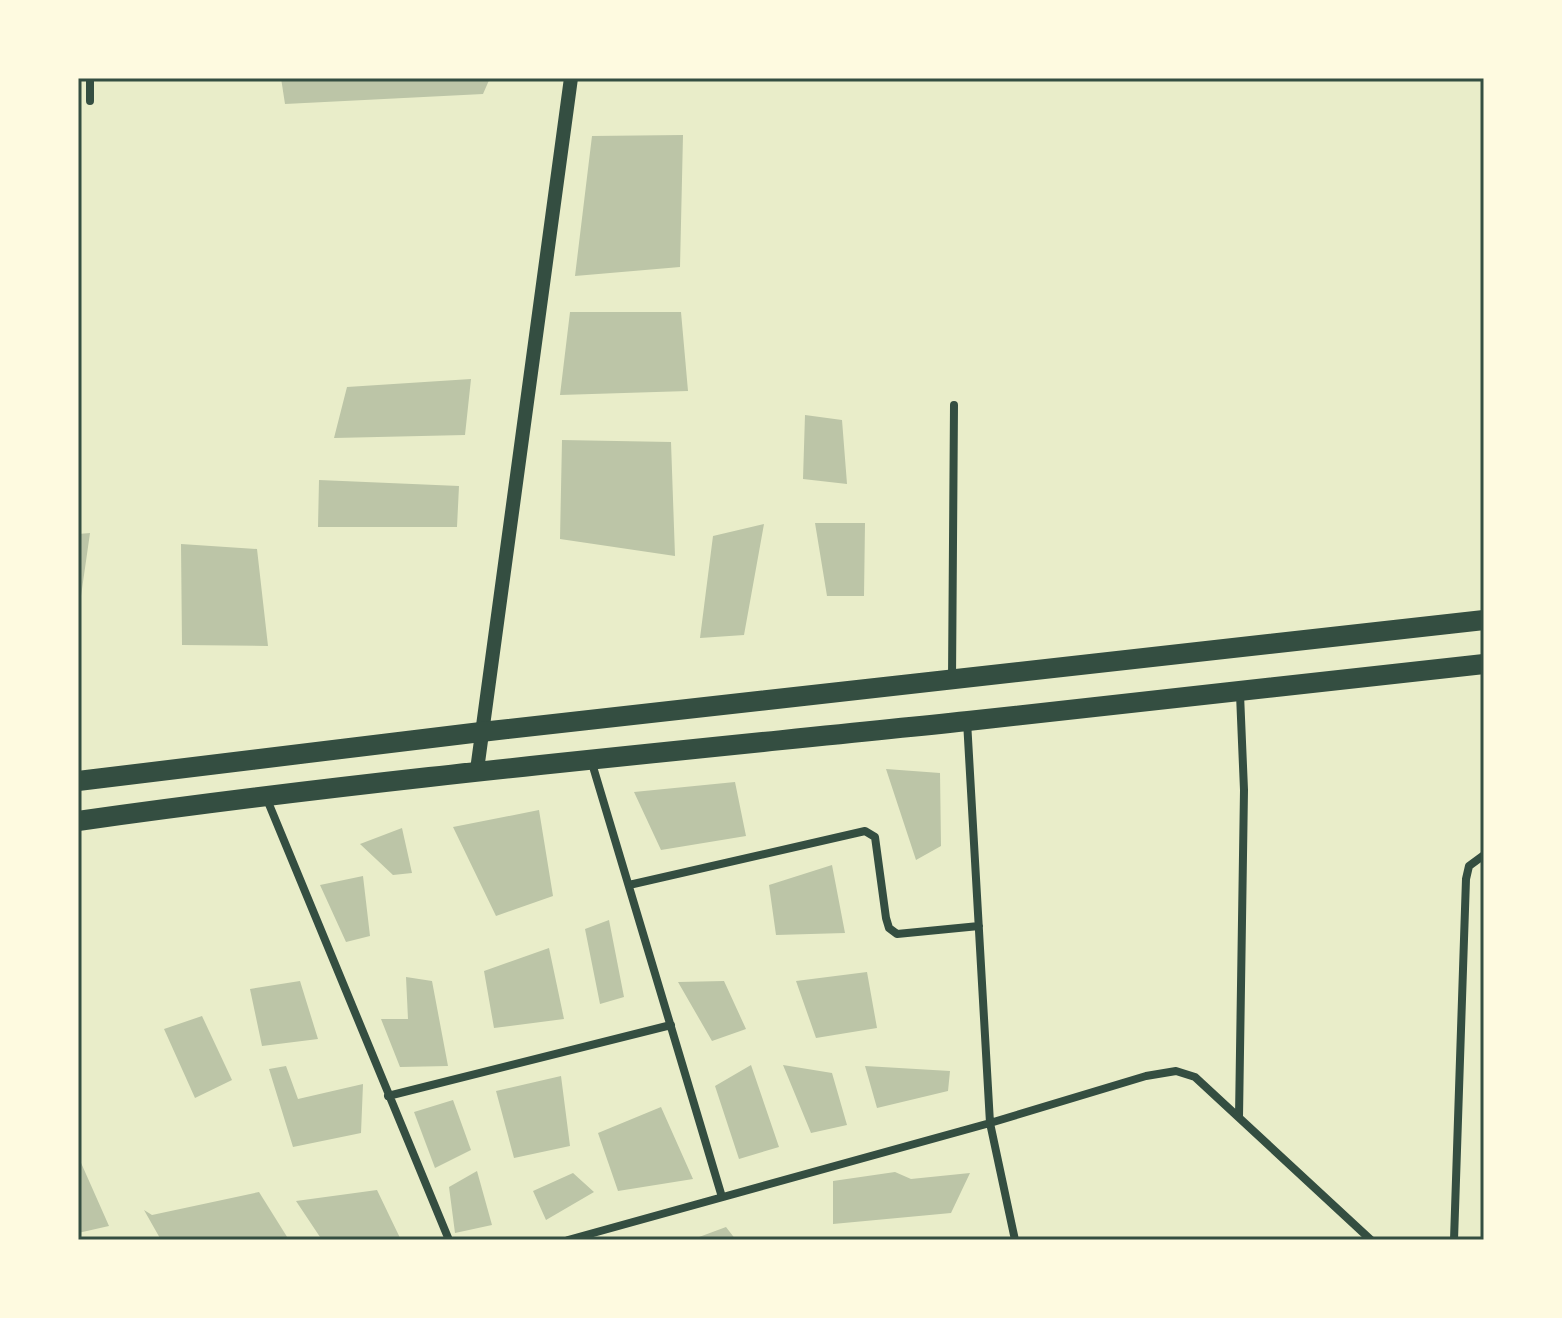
<svg xmlns="http://www.w3.org/2000/svg" width="1562" height="1318" font-family="'Roboto Condensed',sans-serif">
<style>
.building{fill:#bcc5a7}
.lines{fill:none;stroke-linecap:round;stroke-linejoin:round}
.minor{stroke:#344e41;stroke-width:8}
.tertiary{stroke:#344e41;stroke-width:14}
.primary{stroke:#344e41;stroke-width:20}
.neatline{fill:none;stroke:#344e41;stroke-width:3}
</style>
<rect width="100%" height="100%" fill="#e9edc9"/>
<path class="building" d="M 281,78 L 490,78 L 483,94 L 285,104 Z
M 683,135 L 680,267 L 575,276 L 592,136 Z
M 570,312 L 681,312 L 688,391 L 560,395 Z
M 471,379 L 465,435 L 334,438 L 347,387 Z
M 805,415 L 842,420 L 847,484 L 803,479 Z
M 562,440 L 671,442 L 675,556 L 560,539 Z
M 319,480 L 459,486 L 457,527 L 318,527 Z
M 815,523 L 865,523 L 864,596 L 827,596 Z
M 764,524 L 744,635 L 700,638 L 713,536 Z
M 90,533 L 80,603 L 78,603 L 78,534 Z
M 181,544 L 257,549 L 268,646 L 182,645 Z
M 886,769 L 940,773 L 941,846 L 916,860 Z
M 735,782 L 746,836 L 661,850 L 634,792 Z
M 539,810 L 553,896 L 496,916 L 453,827 Z
M 402,828 L 412,873 L 393,875 L 360,844 Z
M 832,865 L 845,933 L 776,935 L 769,885 Z
M 363,876 L 370,936 L 346,942 L 320,885 Z
M 609,920 L 624,997 L 600,1004 L 585,929 Z
M 549,948 L 564,1019 L 494,1028 L 484,971 Z
M 867,972 L 877,1028 L 816,1038 L 796,981 Z
M 406,977 L 432,981 L 448,1066 L 400,1067 L 381,1019 L 408,1019 Z
M 300,981 L 318,1039 L 262,1046 L 250,989 Z
M 724,981 L 746,1029 L 712,1041 L 678,982 Z
M 202,1016 L 232,1080 L 195,1098 L 164,1029 Z
M 751,1065 L 779,1147 L 739,1159 L 715,1086 Z
M 783,1065 L 832,1073 L 847,1125 L 811,1133 Z
M 286,1066 L 298,1099 L 363,1084 L 361,1133 L 293,1147 L 269,1069 Z
M 865,1066 L 950,1071 L 948,1091 L 877,1108 Z
M 561,1076 L 570,1146 L 514,1158 L 496,1091 Z
M 453,1100 L 471,1150 L 435,1168 L 414,1112 Z
M 661,1107 L 693,1179 L 618,1191 L 598,1133 Z
M 78,1156 L 109,1226 L 78,1233 Z
M 477,1171 L 492,1225 L 455,1233 L 449,1187 Z
M 895,1172 L 911,1179 L 970,1173 L 951,1213 L 833,1224 L 833,1181 Z
M 573,1173 L 594,1192 L 546,1220 L 533,1191 Z
M 377,1190 L 401,1240 L 322,1240 L 296,1201 Z
M 259,1192 L 289,1240 L 161,1240 L 144,1210 L 152,1215 Z
M 726,1227 L 736,1240 L 691,1240 Z"/>
<g class="lines">
<path class="minor" d="M 90,101 L 90,78
M 952,679 L 954,405
M 967,721 L 990,1123 L 1015,1240
M 591,760 L 722,1197
M 266,797 L 449,1240
M 629,885 L 865,831 L 875,837 L 886,918 L 889,928 L 897,934 L 979,926
M 388,1096 L 671,1025
M 1239,1117 L 1244,790 L 1240,694
M 568,1240 L 990,1123 L 1146,1076 L 1176,1071 L 1195,1077 L 1371,1240
M 1454,1240 L 1466,879 L 1469,866 L 1484,855"/>
<path class="tertiary" d="M 477,770 L 571,78"/>
<path class="primary" d="M 78,781 L 481,732 L 1484,620
M 78,821 C 374,779 671,752 968,721 C 1140,703 1312,684 1484,664"/>
</g>
<rect width="1562" height="1318" fill="none" stroke="#fefae0" stroke-width="160"/>
<rect x="80" y="80" width="1402" height="1158" class="neatline"/>
</svg>
